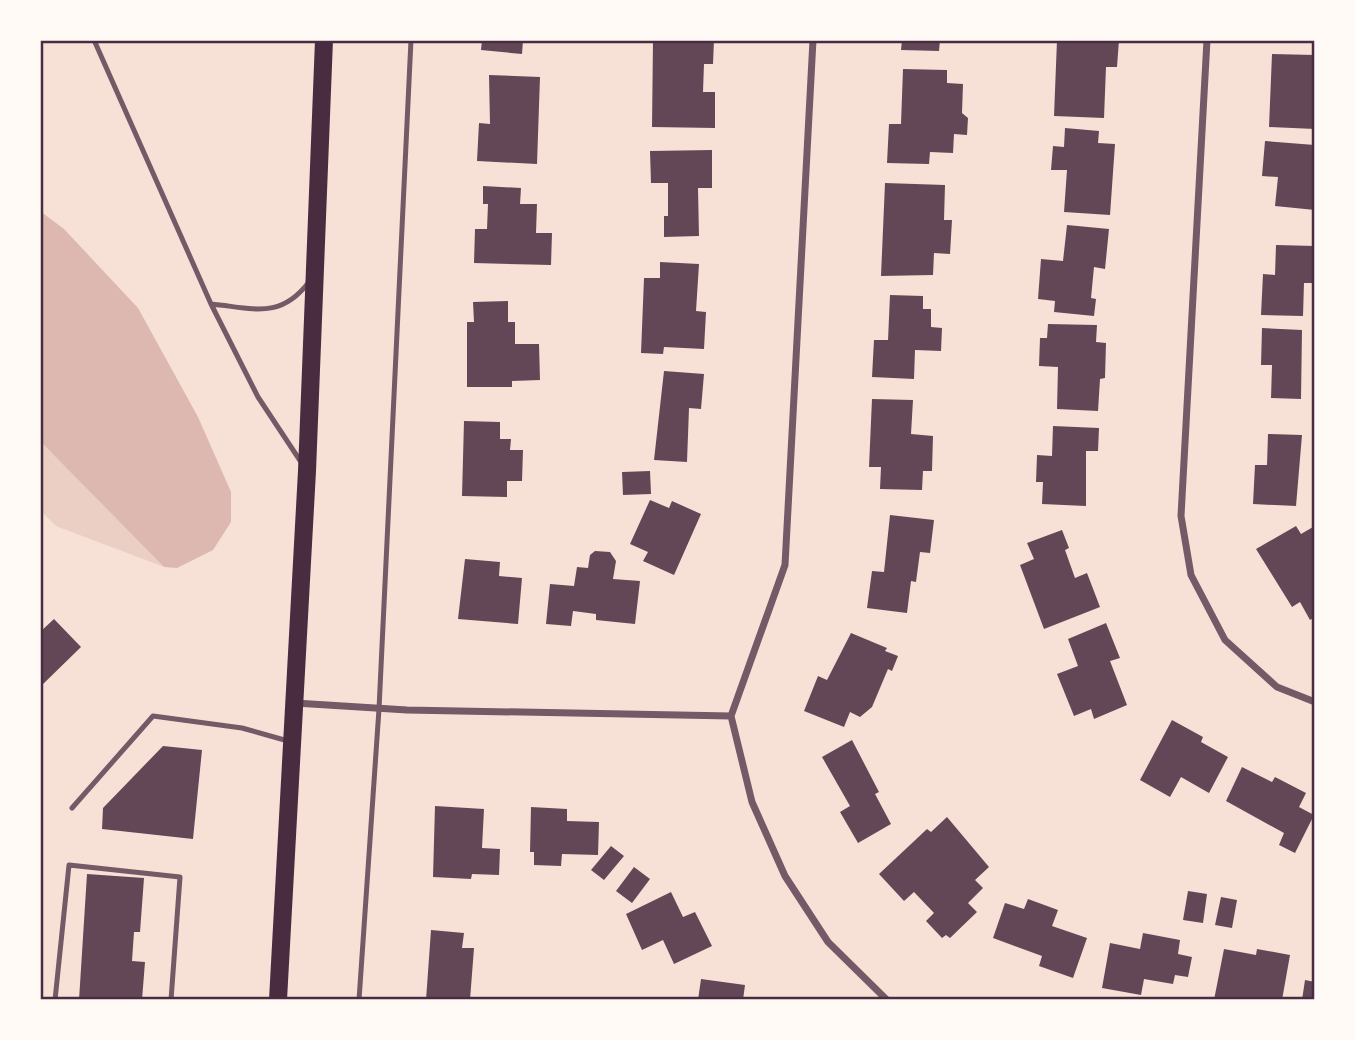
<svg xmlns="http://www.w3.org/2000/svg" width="1355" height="1040" font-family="'Roboto Condensed',sans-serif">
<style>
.green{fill:#ebcfc5}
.water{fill:#dcb8b0}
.building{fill:#644757}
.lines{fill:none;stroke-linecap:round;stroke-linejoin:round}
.service{stroke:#755966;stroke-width:5}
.minor{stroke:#755966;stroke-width:7}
.primary{stroke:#4a2c40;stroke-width:18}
.neatline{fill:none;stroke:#4a2c40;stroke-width:2.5}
</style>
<rect width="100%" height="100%" fill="#f7e1d7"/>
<path class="green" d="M 40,441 L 164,567 L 56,526 L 40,510 Z"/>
<path class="water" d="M 40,211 L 64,229 L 138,308 L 198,417 L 231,492 L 231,522 L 213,550 L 177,568 L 164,567 L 40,441 Z"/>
<path class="building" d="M 482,40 L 523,40 L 522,54 L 481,50 Z
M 653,40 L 714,40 L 713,64 L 704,64 L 703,92 L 715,92 L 715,128 L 652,127 Z
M 902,40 L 940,40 L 939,51 L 901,50 Z
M 1057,40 L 1119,40 L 1117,67 L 1106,67 L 1104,118 L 1054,116 Z
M 1272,54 L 1315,55 L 1315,129 L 1269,127 Z
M 903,69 L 947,70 L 947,83 L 963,84 L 962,113 L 968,118 L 967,135 L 954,134 L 953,153 L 930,152 L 929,164 L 887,163 L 889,124 L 901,124 Z
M 489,75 L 540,77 L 537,164 L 477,161 L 479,123 L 490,124 Z
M 1065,128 L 1099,131 L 1098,143 L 1115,144 L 1110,215 L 1064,212 L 1067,170 L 1051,170 L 1053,146 L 1064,147 Z
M 1265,141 L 1315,145 L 1315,210 L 1275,206 L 1278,177 L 1262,176 Z
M 712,150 L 712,188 L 698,188 L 699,236 L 664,237 L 664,216 L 668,216 L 668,183 L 651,183 L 650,151 Z
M 885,183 L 945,185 L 944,220 L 952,220 L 950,254 L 934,253 L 933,275 L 881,276 Z
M 483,186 L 521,188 L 520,204 L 537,204 L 536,233 L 552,233 L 551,265 L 474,263 L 475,229 L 487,229 L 488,204 L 483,204 Z
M 1067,225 L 1109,229 L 1105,269 L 1094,267 L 1091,298 L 1096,299 L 1094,316 L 1054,312 L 1055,301 L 1038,299 L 1041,259 L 1063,261 Z
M 1276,245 L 1315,246 L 1315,283 L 1304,283 L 1303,316 L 1261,315 L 1263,274 L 1275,275 Z
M 660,262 L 699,264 L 696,311 L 706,312 L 704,349 L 664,347 L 663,354 L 641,353 L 644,278 L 660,278 Z
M 890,295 L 923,296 L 923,309 L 931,309 L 931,327 L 942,328 L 941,351 L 915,350 L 914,379 L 872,377 L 874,340 L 888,340 Z
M 508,301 L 508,322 L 515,322 L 515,344 L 539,344 L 540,380 L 512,381 L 512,387 L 467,387 L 467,322 L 474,322 L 473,302 Z
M 1048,324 L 1097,325 L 1096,342 L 1106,343 L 1105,378 L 1100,379 L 1098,411 L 1057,409 L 1058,367 L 1039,366 L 1040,338 L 1047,338 Z
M 1262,328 L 1302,330 L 1301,399 L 1271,398 L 1272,365 L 1261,365 Z
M 664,371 L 704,374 L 701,409 L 689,408 L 687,462 L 654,460 Z
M 872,399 L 913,400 L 911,434 L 933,436 L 932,471 L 923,471 L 922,490 L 880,489 L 881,467 L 869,467 Z
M 464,421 L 500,422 L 500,439 L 511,439 L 510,450 L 523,450 L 522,481 L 507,481 L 507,497 L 462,496 Z
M 1053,426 L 1099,428 L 1098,451 L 1086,451 L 1086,506 L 1042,504 L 1043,482 L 1036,482 L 1037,455 L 1052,456 Z
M 1268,434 L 1302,435 L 1296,506 L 1253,504 L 1255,465 L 1267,465 Z
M 650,471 L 651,494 L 623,495 L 622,472 Z
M 650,500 L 669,508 L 672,501 L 701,514 L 674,575 L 643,561 L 648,552 L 630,544 Z
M 890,515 L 934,520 L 930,553 L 920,552 L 916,582 L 911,581 L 907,613 L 867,608 L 872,571 L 884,572 Z
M 1296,526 L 1301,534 L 1313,527 L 1315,531 L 1315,617 L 1310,620 L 1300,602 L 1292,607 L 1256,549 Z
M 1062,530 L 1069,548 L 1065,550 L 1075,578 L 1087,573 L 1100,607 L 1044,629 L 1020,565 L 1034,559 L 1027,543 Z
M 595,551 L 610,552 L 616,561 L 613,579 L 640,581 L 635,624 L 596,620 L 596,614 L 573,611 L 571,626 L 546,624 L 550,584 L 574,586 L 577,567 L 588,568 L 590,555 Z
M 465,559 L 500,562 L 499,576 L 522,578 L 518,624 L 458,619 Z
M 54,619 L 81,647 L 40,687 L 40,632 Z
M 1106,623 L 1120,658 L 1110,661 L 1127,705 L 1094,719 L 1091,709 L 1074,716 L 1057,674 L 1078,666 L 1068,639 Z
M 851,633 L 887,648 L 885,651 L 898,656 L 892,671 L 888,669 L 872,707 L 860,717 L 850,712 L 844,727 L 804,711 L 818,676 L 827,680 Z
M 1172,720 L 1203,737 L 1201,742 L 1228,757 L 1209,793 L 1181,777 L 1170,797 L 1140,780 Z
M 852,740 L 879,792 L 875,794 L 891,824 L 858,843 L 840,812 L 850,806 L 822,757 Z
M 163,746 L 202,750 L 193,839 L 102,829 L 103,808 Z
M 1242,767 L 1272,782 L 1275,777 L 1306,793 L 1299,807 L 1314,815 L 1295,853 L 1279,845 L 1284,833 L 1226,801 Z
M 435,806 L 484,809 L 482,848 L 500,849 L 499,875 L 472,874 L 471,879 L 433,877 Z
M 531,807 L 567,809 L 567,821 L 599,822 L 598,855 L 562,854 L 561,866 L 534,865 L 534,852 L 530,852 Z
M 947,817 L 989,867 L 975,880 L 983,888 L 968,903 L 977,912 L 950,938 L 946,935 L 942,938 L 926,921 L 934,913 L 914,892 L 904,901 L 879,874 L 927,829 L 931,832 Z
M 611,846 L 624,856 L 604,880 L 591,870 Z
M 634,867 L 650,879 L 632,903 L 616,891 Z
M 87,874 L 144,878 L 140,932 L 134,932 L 132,961 L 145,962 L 142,1000 L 79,1000 Z
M 1188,891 L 1207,894 L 1203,923 L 1183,920 Z
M 671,892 L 683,917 L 695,912 L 712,946 L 674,964 L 663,940 L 642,950 L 626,914 Z
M 1221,897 L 1237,900 L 1232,928 L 1215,925 Z
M 1028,899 L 1058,910 L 1052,926 L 1087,938 L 1073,978 L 1039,966 L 1042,956 L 993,938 L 1005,903 L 1024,909 Z
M 431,930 L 464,933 L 462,948 L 474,948 L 470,1000 L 426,1000 Z
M 1143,933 L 1180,940 L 1178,954 L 1192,957 L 1188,977 L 1175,975 L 1173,984 L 1144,979 L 1141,995 L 1102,988 L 1110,943 L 1140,949 Z
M 1224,949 L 1256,955 L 1257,949 L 1290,955 L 1282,1000 L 1214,1000 Z
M 701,979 L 745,985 L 743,1000 L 698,1000 Z
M 1305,980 L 1315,982 L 1315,1000 L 1302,1000 Z"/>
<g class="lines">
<path class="service" d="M 94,40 L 211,304 L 258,397 L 301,462
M 211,304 C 253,308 280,320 309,282
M 72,808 L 153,716 L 242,728 L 288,741
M 55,1000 L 69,865 L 180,877 L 171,1000
M 359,1000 L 379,709 L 411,40"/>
<path class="minor" d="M 1207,40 L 1181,516 L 1191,575 L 1225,640 L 1277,687 L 1315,702
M 295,703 L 407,710 L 731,716
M 731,716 L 785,565 L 813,40
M 731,716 L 752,802 L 785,876 L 828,942 L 887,1000"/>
<path class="primary" d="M 278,1000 L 307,471 L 324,40"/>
</g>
<rect width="1355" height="1040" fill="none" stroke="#fffaf5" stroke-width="84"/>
<rect x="42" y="42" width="1271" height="956" class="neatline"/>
</svg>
